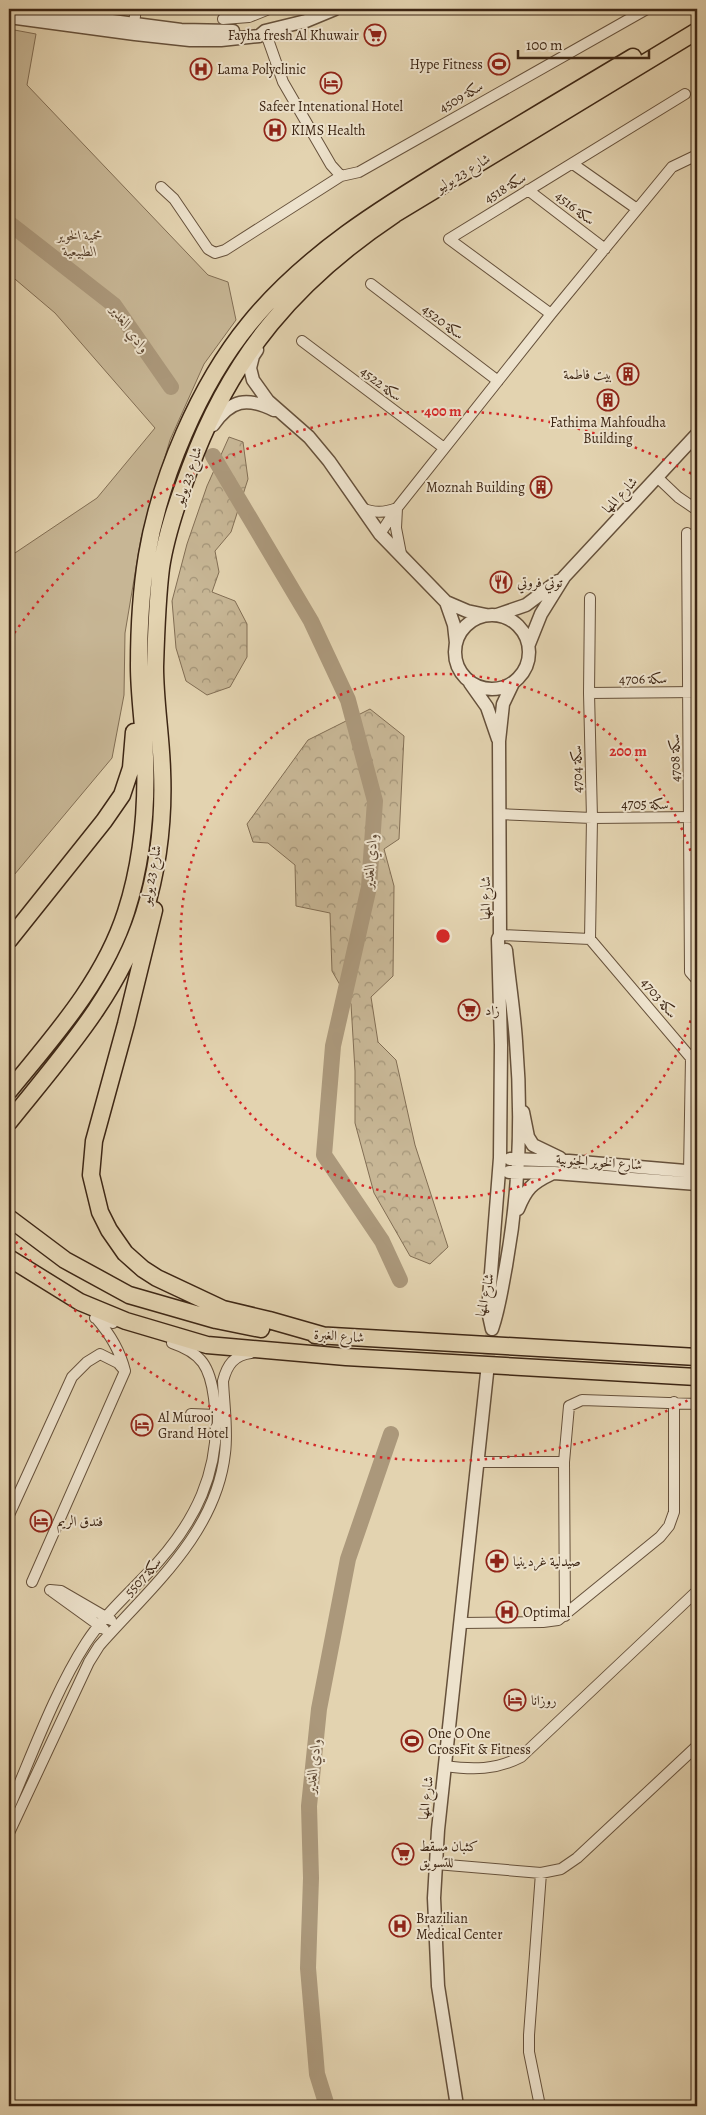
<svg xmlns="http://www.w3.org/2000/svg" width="706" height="2115" font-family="Alegreya,Amiri,serif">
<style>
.forest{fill:url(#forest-crowns);stroke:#826e54}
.green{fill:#c7b695;stroke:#826e54}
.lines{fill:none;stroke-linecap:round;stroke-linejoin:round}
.river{stroke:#ab987b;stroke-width:16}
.tertiary-tunnel{stroke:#c2b091;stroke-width:12;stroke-dasharray:12 6;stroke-linecap:butt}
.minor-casing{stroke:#66513b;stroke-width:12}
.tertiary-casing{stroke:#66513b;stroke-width:15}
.primary-casing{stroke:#3d2614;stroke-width:19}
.minor{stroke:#ede2cc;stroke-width:10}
.tertiary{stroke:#ede2cc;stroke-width:12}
.primary{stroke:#e3d3b0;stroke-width:16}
.ring{fill:none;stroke:#d62828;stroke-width:2.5;stroke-dasharray:2.5 5}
.labels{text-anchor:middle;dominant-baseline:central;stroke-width:4;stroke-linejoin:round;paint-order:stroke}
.poi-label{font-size:14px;fill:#3d2614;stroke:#ede2cc;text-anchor:start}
.street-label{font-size:14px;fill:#3d2614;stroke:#ede2cc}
.park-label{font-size:14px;font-style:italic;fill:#59432e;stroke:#ede2cc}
.water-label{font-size:15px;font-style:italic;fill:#5e4833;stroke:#ede2cc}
.centre{fill:#d62828;stroke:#ede2cc;stroke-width:2.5}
.ring-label{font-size:15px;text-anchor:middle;font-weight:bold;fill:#d62828;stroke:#ede2cc;stroke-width:4;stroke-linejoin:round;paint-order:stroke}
</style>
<defs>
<pattern id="forest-crowns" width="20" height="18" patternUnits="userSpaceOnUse" patternTransform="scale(1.25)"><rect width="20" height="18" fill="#c7b695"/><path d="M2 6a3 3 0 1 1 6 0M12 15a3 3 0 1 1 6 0" fill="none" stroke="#a39478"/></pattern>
</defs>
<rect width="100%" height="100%" fill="#e3d3b0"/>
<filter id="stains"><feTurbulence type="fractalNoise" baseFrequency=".004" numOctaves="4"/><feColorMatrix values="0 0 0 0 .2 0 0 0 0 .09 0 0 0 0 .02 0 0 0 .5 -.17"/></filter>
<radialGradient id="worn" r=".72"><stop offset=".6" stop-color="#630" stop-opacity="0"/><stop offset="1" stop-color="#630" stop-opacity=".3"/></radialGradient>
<path class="forest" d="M 229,437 L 243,442 L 248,479 L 231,532 L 215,551 L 219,572 L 212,592 L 235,601 L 247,624 L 247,657 L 230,687 L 207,695 L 186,681 L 176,648 L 172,601 L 187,544 L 207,486 Z
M 370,709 L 404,736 L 399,839 L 384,849 L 394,886 L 393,976 L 371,997 L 378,1042 L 396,1060 L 415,1145 L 448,1247 L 430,1264 L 410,1256 L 374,1193 L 355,1123 L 355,1071 L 351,1004 L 332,971 L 330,913 L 296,906 L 295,865 L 268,843 L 253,842 L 247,824 L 308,740 Z"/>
<path class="green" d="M 9,29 L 36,34 L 27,85 L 208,275 L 228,282 L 236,320 L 204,364 L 170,440 L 141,538 L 125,633 L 124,695 L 112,758 L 9,881 L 9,557 L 97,498 L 155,428 L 55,313 L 9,274 Z"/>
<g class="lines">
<path class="river" d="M 9,223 L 114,305 L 171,387
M 213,456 L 311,621 L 348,700 L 375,801 L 369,887 L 333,1046 L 324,1155 L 382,1241 L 400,1280
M 327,2106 L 317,2074 L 308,1968 L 311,1878 L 309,1806 L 319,1709 L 348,1559 L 391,1434"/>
<path class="tertiary-tunnel" d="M 487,1373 L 492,1329"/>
<g class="minor-casing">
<path id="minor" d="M 223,19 L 249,17 L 269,9
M 134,23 L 136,9
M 265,31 L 283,82 L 331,165 L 341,176
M 573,164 L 637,209
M 161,187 L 174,199 L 208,249 L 215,253 L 225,250 L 341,176 L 359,172 L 647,9
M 528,190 L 605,249
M 371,284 L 498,381
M 551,314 L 449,239 L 685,94
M 302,341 L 444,448
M 657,477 L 678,497 L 697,510
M 361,508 C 374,513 384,513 397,508 L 396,528 L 401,554
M 687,533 L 690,972 L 697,980
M 380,534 L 397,508 L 551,314 L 672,167 L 697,155
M 589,693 L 697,692
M 499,814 L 592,818 L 696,817
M 500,935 L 590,939 L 691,1058 L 689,1172
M 590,939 L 592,818 L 589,693 L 590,598
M 95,1318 L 113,1323
M 191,1414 L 216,1415
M 477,1462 L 564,1462
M 9,1515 L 72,1377 L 87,1362 L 100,1354 L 118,1363 L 125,1371
M 32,1582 L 125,1371 C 120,1350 110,1334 96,1318
M 50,1590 L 61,1591 L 111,1620
M 50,1590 L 104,1629
M 565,1616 L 564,1462 L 569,1406 L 582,1400 L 697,1404
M 461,1623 L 543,1622 L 558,1620 L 660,1537 L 669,1526 L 674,1512 L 674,1402
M 445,1766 C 473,1770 496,1770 521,1757 L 697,1591
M 9,1808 C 32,1755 55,1691 86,1643 C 102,1618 125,1597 146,1575 C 194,1526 224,1469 214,1398 C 210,1367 202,1353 172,1343
M 9,1833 L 89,1662 L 99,1646 C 150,1588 216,1534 225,1453 C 228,1429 224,1405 223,1381 C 227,1365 234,1355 251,1353
M 436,1864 L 541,1873 L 561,1869 L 577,1858 L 697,1746
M 540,2106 L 529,2052 L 529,2035 L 541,1873"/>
</g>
<g class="tertiary-casing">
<path id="tertiary" d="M 20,9 L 181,30 L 233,31
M 9,17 L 135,34 L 190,40 L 221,40 L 259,36 L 265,31 L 306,21 L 335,9
M 257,350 L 253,356 L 250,368 L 253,380 L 268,401 L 309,437 L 329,461 L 380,534 L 446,602 L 454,625 L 456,643
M 213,425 C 231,399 247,397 274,410
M 446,602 L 467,611 L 486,615
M 497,615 L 526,605 L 558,581
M455 652a37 37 0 1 1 74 0a37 37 0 1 1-74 0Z
M 529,644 L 541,614 L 564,577 L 697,434
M 470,683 L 487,707 L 498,739
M 523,1112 L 528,1137 L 533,1145 L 560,1158
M 510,1159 L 569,1161 L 697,1172
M 509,1172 L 554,1173 L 697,1184
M 518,1209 C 526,1189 532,1183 551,1174
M 492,1329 L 488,1311 L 500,1158 L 501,1045 L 498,939 L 500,935 L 499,741 L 503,704 L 513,683
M 492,1329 C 499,1309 502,1287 506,1266 C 519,1194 522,1114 516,1041 C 514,1011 509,980 506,950
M 457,2106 L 438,1986 L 434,1898 L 438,1830 L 487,1373"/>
</g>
<g class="primary-casing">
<path id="primary" d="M 154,910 L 126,1024 L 94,1141 L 91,1175 L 100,1212 L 109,1230 L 125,1253 L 143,1269 L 157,1278 L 223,1309 L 269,1320 L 325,1336
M 9,940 L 104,821 L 122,795 L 131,768 L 134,732
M 9,1091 C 54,1036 104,981 126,912 C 142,862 147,809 145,757 C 144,727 139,696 139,666 C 139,630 141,591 147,555 C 160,478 199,385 249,324 C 306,254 383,207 459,161 C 517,126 575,92 633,57
M 9,1122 C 61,1057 118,995 144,914 C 158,869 164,818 162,770 C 161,736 155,701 155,667 C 156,634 157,600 161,568 C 166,534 178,500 190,468 C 231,356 296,280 395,214 L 697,31
M 9,1218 L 65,1260 L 129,1295 L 216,1320 L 261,1329
M 9,1258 L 80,1302 L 126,1321 L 207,1345 L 346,1357 L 697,1377
M 315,1335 L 697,1357"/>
</g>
<use href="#minor" class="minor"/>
<use href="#tertiary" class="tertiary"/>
<use href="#primary" class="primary"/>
</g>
<g class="ring">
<path d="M697 999A262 262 0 1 1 697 873"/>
<path d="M694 1397A525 525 0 0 1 10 1233M10 639A525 525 0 0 1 694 475"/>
</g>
<defs>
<g id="supermarket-ring" transform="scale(1.125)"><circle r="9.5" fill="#ede2cc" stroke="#8f2418" stroke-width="1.5"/><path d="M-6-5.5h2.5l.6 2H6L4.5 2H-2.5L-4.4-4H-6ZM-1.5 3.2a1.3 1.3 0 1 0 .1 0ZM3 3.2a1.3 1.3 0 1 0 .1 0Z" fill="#8f2418"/></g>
<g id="stadium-ring" transform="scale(1.125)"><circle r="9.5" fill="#ede2cc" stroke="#8f2418" stroke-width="1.5"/><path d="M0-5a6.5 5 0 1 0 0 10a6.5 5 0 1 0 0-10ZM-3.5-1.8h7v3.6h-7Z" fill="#8f2418"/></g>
<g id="hospital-ring" transform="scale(1.125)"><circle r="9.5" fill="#ede2cc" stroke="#8f2418" stroke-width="1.5"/><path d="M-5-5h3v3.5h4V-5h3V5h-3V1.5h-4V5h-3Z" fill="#8f2418"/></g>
<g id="hotel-ring" transform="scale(1.125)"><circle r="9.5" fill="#ede2cc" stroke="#8f2418" stroke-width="1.5"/><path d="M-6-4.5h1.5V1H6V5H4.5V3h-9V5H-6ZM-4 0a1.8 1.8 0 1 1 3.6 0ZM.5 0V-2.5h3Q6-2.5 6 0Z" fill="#8f2418"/></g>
<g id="building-ring" transform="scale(1.125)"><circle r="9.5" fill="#ede2cc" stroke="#8f2418" stroke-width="1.5"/><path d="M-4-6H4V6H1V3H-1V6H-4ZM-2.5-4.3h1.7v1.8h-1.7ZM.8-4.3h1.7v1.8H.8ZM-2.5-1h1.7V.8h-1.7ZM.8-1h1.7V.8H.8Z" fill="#8f2418"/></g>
<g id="restaurant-ring" transform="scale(1.125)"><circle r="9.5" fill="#ede2cc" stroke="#8f2418" stroke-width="1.5"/><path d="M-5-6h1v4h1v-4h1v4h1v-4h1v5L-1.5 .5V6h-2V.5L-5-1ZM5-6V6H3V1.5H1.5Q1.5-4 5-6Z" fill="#8f2418"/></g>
<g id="pharmacy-ring" transform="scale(1.125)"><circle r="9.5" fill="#ede2cc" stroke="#8f2418" stroke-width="1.5"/><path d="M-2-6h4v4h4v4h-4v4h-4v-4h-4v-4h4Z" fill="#8f2418"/></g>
</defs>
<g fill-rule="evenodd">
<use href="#supermarket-ring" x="375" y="35"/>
<use href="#stadium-ring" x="499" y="64"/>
<use href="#hospital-ring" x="201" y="69"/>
<use href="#hotel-ring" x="331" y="83"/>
<use href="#hospital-ring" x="275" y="130"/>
<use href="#building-ring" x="628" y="374"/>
<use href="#building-ring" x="608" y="400"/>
<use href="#building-ring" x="541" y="487"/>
<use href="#restaurant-ring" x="501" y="582"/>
<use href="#supermarket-ring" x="469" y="1010"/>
<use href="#hotel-ring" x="142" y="1425"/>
<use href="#hotel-ring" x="41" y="1521"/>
<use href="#pharmacy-ring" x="497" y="1561"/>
<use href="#hospital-ring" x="507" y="1612"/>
<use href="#hotel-ring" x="515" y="1700"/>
<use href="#stadium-ring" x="412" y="1741"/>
<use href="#supermarket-ring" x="403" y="1854"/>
<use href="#hospital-ring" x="400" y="1926"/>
</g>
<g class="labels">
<g class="poi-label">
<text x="359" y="35" text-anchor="end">Fayha fresh Al Khuwair</text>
<text x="483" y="64" text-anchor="end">Hype Fitness</text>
<text x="217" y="69">Lama Polyclinic</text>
<text x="331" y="106" text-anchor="middle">Safeer Intenational Hotel</text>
<text x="291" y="130">KIMS Health</text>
<text x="612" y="374" text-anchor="end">بيت فاطمة</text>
<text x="608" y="422" text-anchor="middle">Fathima Mahfoudha<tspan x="608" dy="16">Building</tspan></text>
<text x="525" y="487" text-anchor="end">Moznah Building</text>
<text x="517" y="582">توتي فروتي</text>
<text x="485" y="1010">زاد</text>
<text x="158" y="1417">Al Murooj<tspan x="158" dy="16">Grand Hotel</tspan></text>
<text x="57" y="1521">فندق الريم</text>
<text x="513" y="1561">صيدلية غردينيا</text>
<text x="523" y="1612">Optimal</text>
<text x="531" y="1700">روزانا</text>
<text x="428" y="1733">One O One<tspan x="428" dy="16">CrossFit &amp; Fitness</tspan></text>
<text x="419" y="1846">كثبان مسقط<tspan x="419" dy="16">للتسويق</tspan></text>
<text x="416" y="1918">Brazilian<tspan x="416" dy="16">Medical Center</tspan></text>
</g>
<g class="street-label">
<text transform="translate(461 97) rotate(-30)">سكة 4509</text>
<text transform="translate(463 173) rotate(-31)">شارع 23 يوليو</text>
<text transform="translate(505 188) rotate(-31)">سكة 4518</text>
<text transform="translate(575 208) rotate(38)">سكة 4516</text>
<text transform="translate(443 322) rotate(37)">سكة 4520</text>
<text transform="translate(381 384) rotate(37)">سكة 4522</text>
<text transform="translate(188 476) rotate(-71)">شارع 23 يوليو</text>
<text transform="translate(620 495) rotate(-47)">شارع المها</text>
<text transform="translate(643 679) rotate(-1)">4706 سكة</text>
<text transform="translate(675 758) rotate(-91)">سكة 4708</text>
<text transform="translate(577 769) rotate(-91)">سكة 4704</text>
<text x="645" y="804">4705 سكة</text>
<text transform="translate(151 875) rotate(-79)">شارع 23 يوليو</text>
<text transform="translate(485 898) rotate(-90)">شارع المها</text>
<text transform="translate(659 998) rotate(50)">4703 سكة</text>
<text transform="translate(599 1162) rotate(4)">شارع الخوير الجنوبية</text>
<text transform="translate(485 1295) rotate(-78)">شارع المها</text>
<text transform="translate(339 1336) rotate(4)">شارع الغبرة</text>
<text transform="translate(143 1577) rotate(-48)">سكة 5507</text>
<text transform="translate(426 1798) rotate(-83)">شارع المها</text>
</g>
<g class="park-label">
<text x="80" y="235">محمية الخوير<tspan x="80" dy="16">الطبيعية</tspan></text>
</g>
<g class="water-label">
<text transform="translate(130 329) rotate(54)">وادي الغدير</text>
<text transform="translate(370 861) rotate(-85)">وادي الغدير</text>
<text transform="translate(313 1766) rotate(-84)">وادي الغدير</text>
</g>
</g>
<circle cx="443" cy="936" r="8" class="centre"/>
<g class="ring-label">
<text x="443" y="416">400 m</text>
<text x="628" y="756">200 m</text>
</g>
<rect width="706" height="2115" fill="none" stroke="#e3d3b0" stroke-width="30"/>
<rect x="10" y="10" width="686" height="2095" fill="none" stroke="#3d2614" stroke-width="2.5"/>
<rect x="15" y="15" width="676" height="2085" fill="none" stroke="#3d2614"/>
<path d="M518 50v8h131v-8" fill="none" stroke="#3d2614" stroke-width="2.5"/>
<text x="526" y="50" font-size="15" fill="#3d2614" stroke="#ede2cc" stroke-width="4" paint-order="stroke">100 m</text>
<rect width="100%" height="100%" filter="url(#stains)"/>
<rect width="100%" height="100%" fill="url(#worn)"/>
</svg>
